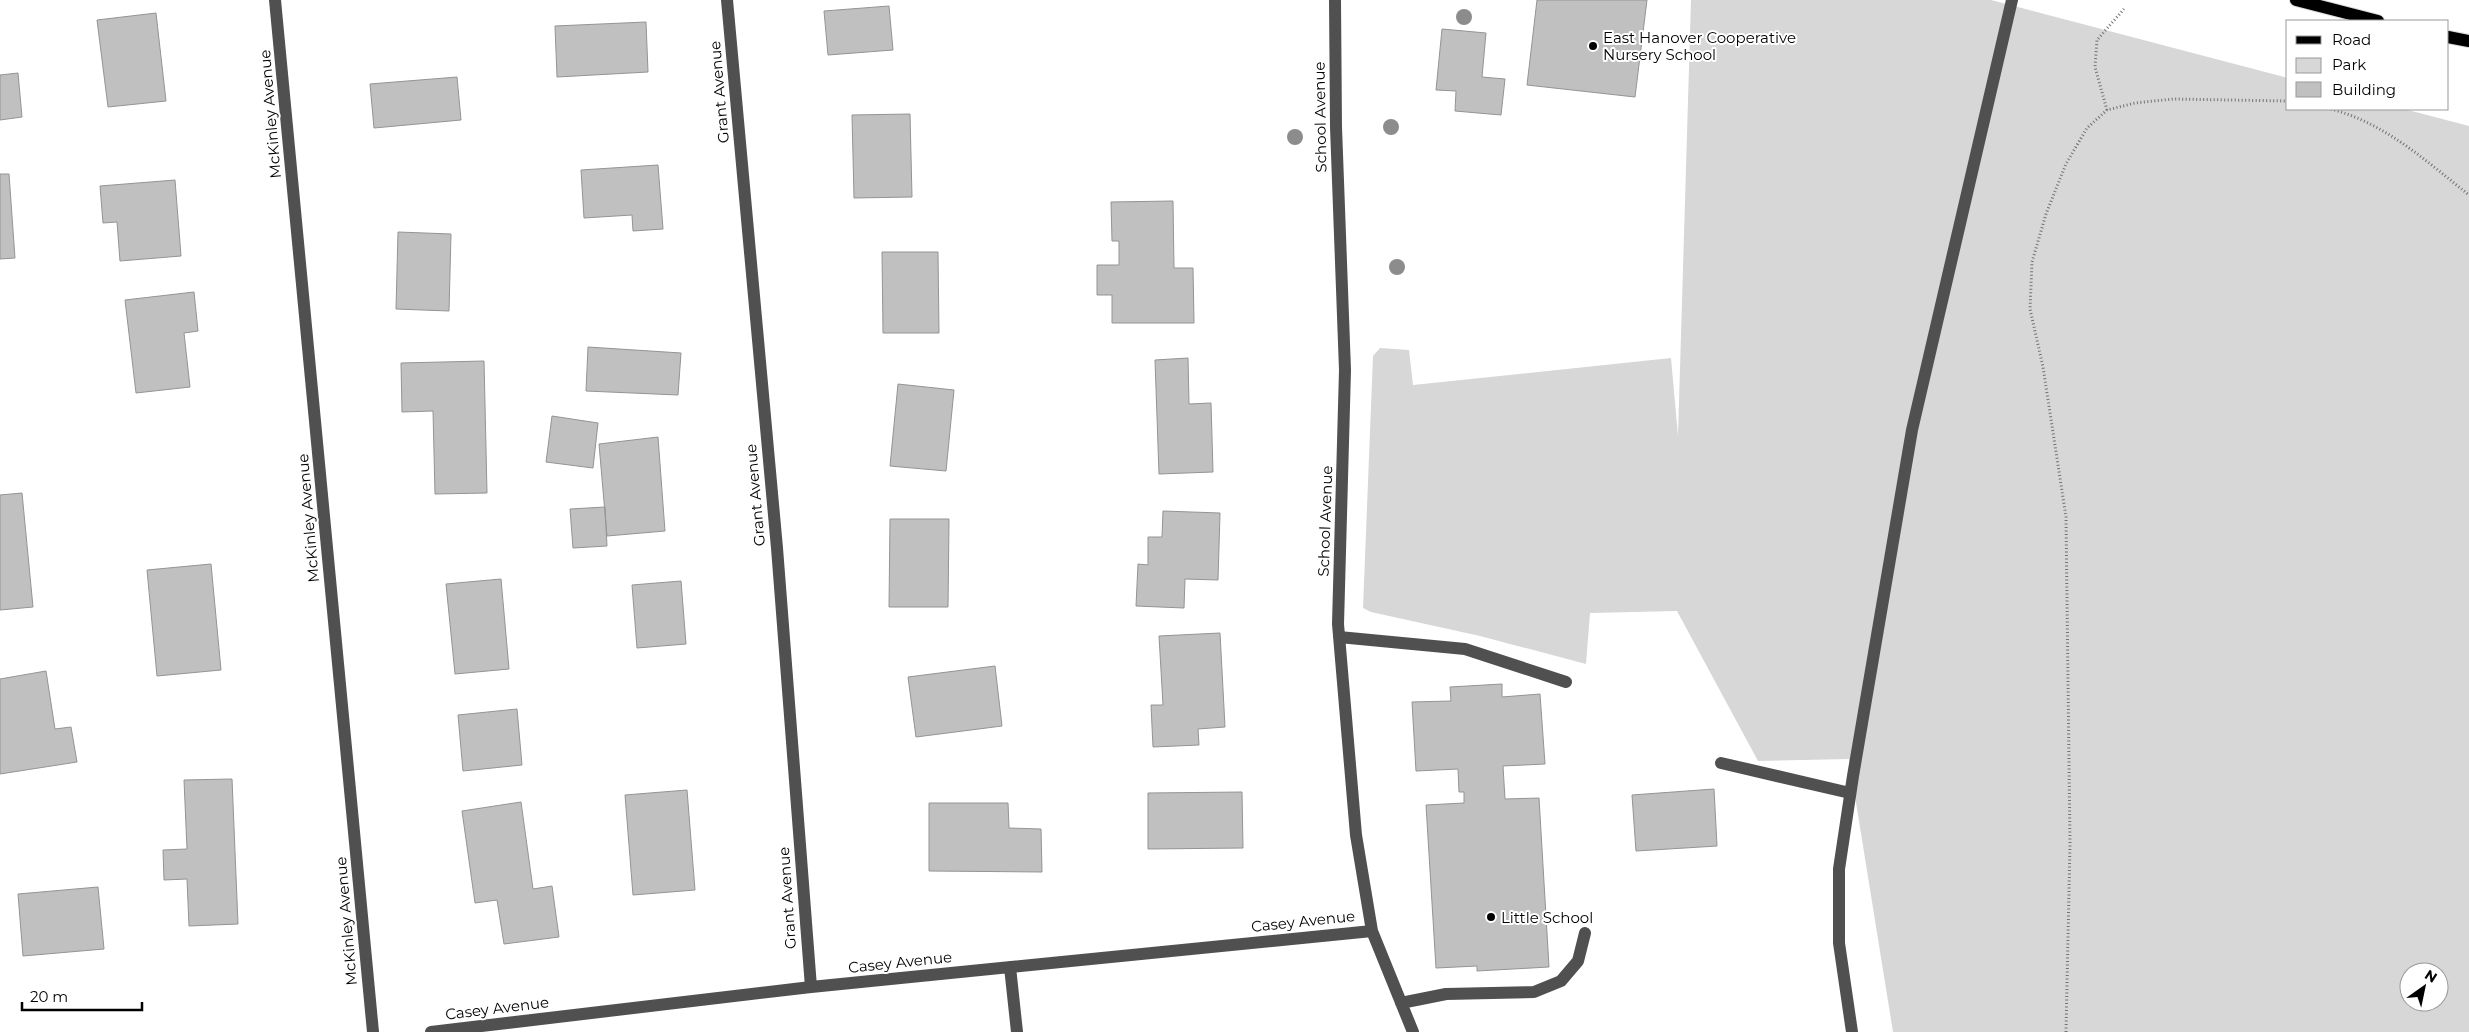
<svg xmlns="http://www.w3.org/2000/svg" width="2469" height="1032" font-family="Montserrat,sans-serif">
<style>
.green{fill:#d7d7d7;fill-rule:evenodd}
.building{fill:#c0c0c0;stroke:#949494}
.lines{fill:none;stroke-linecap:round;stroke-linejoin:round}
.major-casing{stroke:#dbdbdb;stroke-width:14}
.path{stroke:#727272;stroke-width:3;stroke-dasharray:1 2.5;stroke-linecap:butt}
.minor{stroke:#505050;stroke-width:12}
.major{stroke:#000;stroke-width:12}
.tree{fill:#8c8c8c}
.poi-dot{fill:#000;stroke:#fff;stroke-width:2}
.labels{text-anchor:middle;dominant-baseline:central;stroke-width:4;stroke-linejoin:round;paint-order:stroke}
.poi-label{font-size:15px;fill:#000;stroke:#fff;text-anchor:start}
.street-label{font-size:15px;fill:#000;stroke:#fff}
</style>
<rect width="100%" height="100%" fill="#fff"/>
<path class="green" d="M 1691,0 L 1991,0 L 2288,78 L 2288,109 L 2404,109 L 2469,126 L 2469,1032 L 1893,1032 L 1849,759 L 1758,761 L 1677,611 L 1590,613 L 1586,664 L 1480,636 L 1371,612 L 1363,608 L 1373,356 L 1380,348 L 1409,350 L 1413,385 L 1671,358 L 1678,436 ZM 2409,972 L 2439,972 L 2439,1002 L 2409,1002 Z"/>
<path class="building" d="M 1537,0 L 1647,0 L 1635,97 L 1527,85 Z
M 889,6 L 893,50 L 828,55 L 824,11 Z
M 156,13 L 166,101 L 108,107 L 97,20 Z
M 646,22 L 648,72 L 557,77 L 555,26 Z
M 1442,29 L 1486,33 L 1482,77 L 1505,79 L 1501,115 L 1455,111 L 1456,91 L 1436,90 Z
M 18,73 L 22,117 L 0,120 L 0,75 Z
M 457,77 L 461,120 L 374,128 L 370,84 Z
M 910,114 L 912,197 L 854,198 L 852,115 Z
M 658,165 L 663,229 L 633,231 L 632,215 L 584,218 L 581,170 Z
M 0,174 L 9,174 L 15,258 L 0,259 Z
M 175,180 L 181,256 L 120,261 L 117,222 L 103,223 L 100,186 Z
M 1173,201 L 1174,268 L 1193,268 L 1194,323 L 1112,323 L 1112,295 L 1097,295 L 1097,265 L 1119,265 L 1119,241 L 1112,241 L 1111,202 Z
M 398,232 L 451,234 L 449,311 L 396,309 Z
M 882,252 L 938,252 L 939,333 L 883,333 Z
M 194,292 L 198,331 L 184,333 L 190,387 L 136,393 L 125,300 Z
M 588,347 L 681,353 L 678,395 L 586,391 Z
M 1188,358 L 1189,404 L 1211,403 L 1213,472 L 1159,474 L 1155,360 Z
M 484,361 L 487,493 L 435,494 L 433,411 L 402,412 L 401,363 Z
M 898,384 L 954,390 L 946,471 L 890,466 Z
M 552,416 L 598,423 L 593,468 L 546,462 Z
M 658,437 L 665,531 L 607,536 L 599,444 Z
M 22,493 L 33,607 L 0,610 L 0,495 Z
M 605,507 L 607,546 L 573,548 L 570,509 Z
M 1163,511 L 1220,513 L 1218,580 L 1185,579 L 1184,608 L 1136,606 L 1138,564 L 1148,565 L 1148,537 L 1162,537 Z
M 890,519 L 949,519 L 948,607 L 889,607 Z
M 211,564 L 221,670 L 157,676 L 147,570 Z
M 501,579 L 509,669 L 455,674 L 446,584 Z
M 681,581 L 686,644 L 637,648 L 632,585 Z
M 1220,633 L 1225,727 L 1198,729 L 1199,745 L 1153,747 L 1151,705 L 1163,705 L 1159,636 Z
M 995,666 L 1002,726 L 916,737 L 908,677 Z
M 46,671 L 55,729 L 71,727 L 77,762 L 0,774 L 0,679 Z
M 1502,684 L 1502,697 L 1540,694 L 1545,764 L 1503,766 L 1505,799 L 1539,798 L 1549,967 L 1477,971 L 1477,966 L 1436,968 L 1426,805 L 1464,803 L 1464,792 L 1459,792 L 1458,769 L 1416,771 L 1412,702 L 1451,701 L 1450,687 Z
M 517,709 L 522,765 L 463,771 L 458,715 Z
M 232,779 L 238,924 L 189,926 L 187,879 L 164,880 L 163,850 L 187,849 L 184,780 Z
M 1714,789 L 1717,846 L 1636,851 L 1632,795 Z
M 687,790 L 695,890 L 633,895 L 625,795 Z
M 1242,792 L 1243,848 L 1148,849 L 1148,793 Z
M 521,802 L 533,889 L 552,886 L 559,937 L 504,944 L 497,900 L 475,903 L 462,811 Z
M 929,803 L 1008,803 L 1009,828 L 1041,829 L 1042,872 L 929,871 Z
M 98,887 L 104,949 L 23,956 L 18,894 Z"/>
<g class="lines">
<g class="major-casing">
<path id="major" d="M 2296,0 L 2378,21
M 2448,37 L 2469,41"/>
</g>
<path class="path" d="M 2331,109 C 2385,123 2426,161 2469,195
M 2107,110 L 2095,67 L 2097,40 L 2124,9
M 2066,1032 L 2070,844 L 2066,517 L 2043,367 L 2030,309 L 2032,262 L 2046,214 L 2066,164 L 2087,128 L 2107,110 L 2135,103 L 2173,99 L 2288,101"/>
<path class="minor" d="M 275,0 L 373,1032
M 727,0 L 777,548 L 811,987
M 1335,0 L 1336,127 L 1345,370 L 1338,624 L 1356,835 L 1372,931 L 1413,1032
M 1339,637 L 1465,649 L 1566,682
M 1721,763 L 1850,793
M 1010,967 L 1017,1032
M 1401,1003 L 1446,994 L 1534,992 L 1561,981 L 1578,961 L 1585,933
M 431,1032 L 811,987 L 1372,931
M 1852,1032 L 1839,943 L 1839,869 L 1853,776 L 1912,430 L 2012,0"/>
<use href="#major" class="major"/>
</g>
<g class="tree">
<circle cx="1464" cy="17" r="8"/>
<circle cx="1391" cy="127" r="8"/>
<circle cx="1295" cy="137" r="8"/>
<circle cx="1397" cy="267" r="8"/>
</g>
<g class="poi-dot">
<circle cx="1593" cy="46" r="5"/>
<circle cx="1491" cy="917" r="5"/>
</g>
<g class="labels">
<g class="poi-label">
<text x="1603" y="37">East Hanover Cooperative<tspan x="1603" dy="17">Nursery School</tspan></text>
<text x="1501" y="917">Little School</text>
</g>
<g class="street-label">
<text transform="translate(719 92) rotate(-95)">Grant Avenue</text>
<text transform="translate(270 114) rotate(-95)">McKinley Avenue</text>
<text transform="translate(1320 117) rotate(-91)">School Avenue</text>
<text transform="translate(755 495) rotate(-95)">Grant Avenue</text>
<text transform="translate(308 518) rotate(-95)">McKinley Avenue</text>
<text transform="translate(1325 521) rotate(-88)">School Avenue</text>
<text transform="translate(787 898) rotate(-94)">Grant Avenue</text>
<text transform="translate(346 921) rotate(-95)">McKinley Avenue</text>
<text transform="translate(1303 921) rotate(-6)">Casey Avenue</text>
<text transform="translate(900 962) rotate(-6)">Casey Avenue</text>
<text transform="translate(497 1008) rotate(-7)">Casey Avenue</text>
</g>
</g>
<rect x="2286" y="20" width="162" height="90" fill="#ffffff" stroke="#999999"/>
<rect x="2296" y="36" width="25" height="8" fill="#000000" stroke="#999999"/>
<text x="2332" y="45" font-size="15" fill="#000000">Road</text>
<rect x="2296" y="58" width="25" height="15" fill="#d7d7d7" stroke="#999999"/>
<text x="2332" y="70" font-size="15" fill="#000000">Park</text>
<rect x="2296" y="82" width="25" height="15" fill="#c0c0c0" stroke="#999999"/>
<text x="2332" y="95" font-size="15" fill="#000000">Building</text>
<g transform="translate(2424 987) rotate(33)"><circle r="24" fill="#ffffff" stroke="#999999"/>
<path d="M0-4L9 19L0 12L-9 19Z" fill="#000000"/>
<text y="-8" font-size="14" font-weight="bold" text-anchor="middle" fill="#000000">N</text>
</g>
<path d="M22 1002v8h120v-8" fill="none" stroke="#000000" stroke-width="2.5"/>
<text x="30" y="1002" font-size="15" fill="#000000" stroke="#ffffff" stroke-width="4" paint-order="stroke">20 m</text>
</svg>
